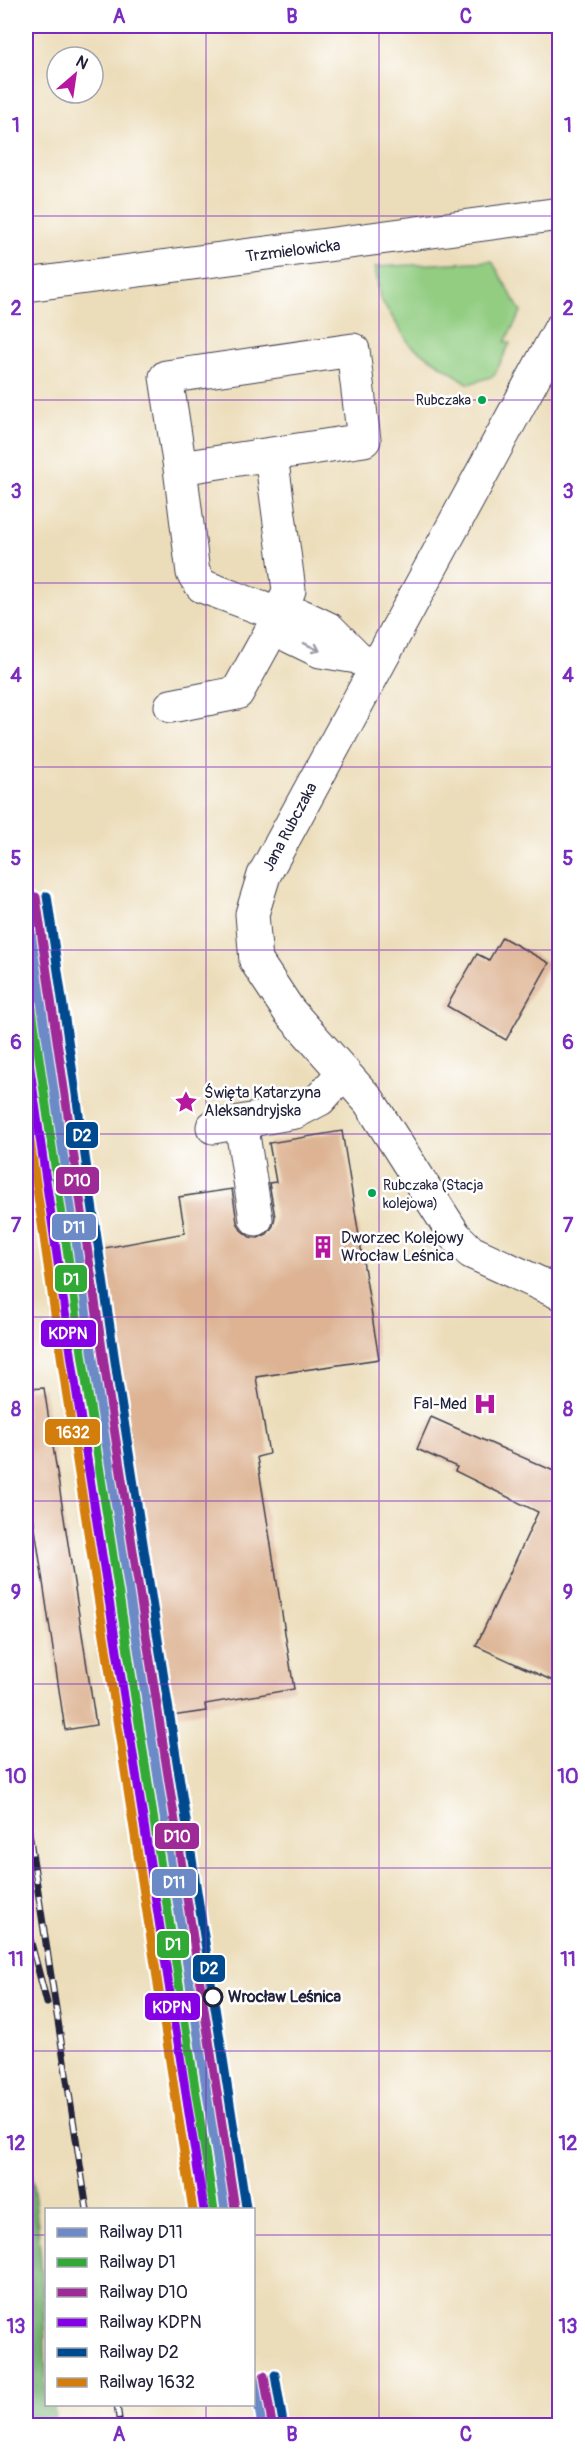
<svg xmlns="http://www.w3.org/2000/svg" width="585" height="2451" font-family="Pangolin,sans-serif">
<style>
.green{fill:#92cd82;stroke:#5a785e;stroke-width:1.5}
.forest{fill:#75b070;stroke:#4c6956;stroke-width:1.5}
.building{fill:#ddb393}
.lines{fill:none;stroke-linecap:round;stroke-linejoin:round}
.minor-casing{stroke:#403e4e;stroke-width:35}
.minor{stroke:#fff;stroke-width:33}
.rail-casing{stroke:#22223b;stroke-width:7}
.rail{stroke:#fff;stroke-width:4.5;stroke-dasharray:14;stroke-linecap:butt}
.rail-1-casing{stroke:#fff;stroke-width:14}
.rail-2-casing{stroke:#fff;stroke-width:14}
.rail-3-casing{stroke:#fff;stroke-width:14}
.rail-4-casing{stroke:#fff;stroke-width:14}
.rail-5-casing{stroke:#fff;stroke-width:14}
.rail-6-casing{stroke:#fff;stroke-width:14}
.rail-1{stroke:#6c8bc6;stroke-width:9}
.rail-2{stroke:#30aa35;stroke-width:9}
.rail-3{stroke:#9e2a97;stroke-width:9}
.rail-4{stroke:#8500e5;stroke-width:9}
.rail-5{stroke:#004a8f;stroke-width:9}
.rail-6{stroke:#d37e0c;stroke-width:9}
.oneway{stroke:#9c9ca7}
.grid{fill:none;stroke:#7b2cbf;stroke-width:1.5;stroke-opacity:0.55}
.bus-dot{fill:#00a651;stroke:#fff;stroke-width:2}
.stop-dot{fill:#fff;stroke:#22223b;stroke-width:3}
.labels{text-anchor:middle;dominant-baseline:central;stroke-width:5;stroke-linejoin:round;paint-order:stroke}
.bus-label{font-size:14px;fill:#22223b;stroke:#fff;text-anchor:end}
.street-label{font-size:16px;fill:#22223b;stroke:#fff}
.poi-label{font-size:16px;fill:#22223b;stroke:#fff;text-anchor:start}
.stop-label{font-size:16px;font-weight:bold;fill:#22223b;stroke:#fff;text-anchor:start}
.line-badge{stroke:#fff;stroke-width:2}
.badge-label{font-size:16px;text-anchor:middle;font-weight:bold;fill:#fff}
.neatline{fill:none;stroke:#7b2cbf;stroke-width:2}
.grid-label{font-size:20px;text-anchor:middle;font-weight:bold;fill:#7b2cbf}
</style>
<rect width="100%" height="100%" fill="#fff"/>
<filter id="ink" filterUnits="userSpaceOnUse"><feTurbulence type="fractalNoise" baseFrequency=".0167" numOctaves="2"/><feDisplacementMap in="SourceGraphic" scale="12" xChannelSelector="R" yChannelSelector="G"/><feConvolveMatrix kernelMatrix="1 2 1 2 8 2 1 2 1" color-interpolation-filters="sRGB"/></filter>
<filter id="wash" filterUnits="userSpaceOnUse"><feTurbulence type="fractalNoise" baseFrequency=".008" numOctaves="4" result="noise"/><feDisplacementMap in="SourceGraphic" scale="24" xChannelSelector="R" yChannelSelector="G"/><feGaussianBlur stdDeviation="1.35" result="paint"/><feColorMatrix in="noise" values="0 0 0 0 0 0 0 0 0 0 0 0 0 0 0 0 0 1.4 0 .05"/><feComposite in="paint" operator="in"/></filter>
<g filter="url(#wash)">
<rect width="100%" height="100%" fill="#ecddba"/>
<path class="green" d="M 492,261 L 521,312 L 505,342 L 510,343 L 494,376 L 469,384 L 410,345 L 380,298 L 375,267 Z"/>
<path class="forest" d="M 26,2140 C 42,2227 46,2316 46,2404 L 54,2405 L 55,2425 L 26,2425 Z"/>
<g id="blocks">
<path class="building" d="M 502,937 L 549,963 L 506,1040 L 447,1006 L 477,954 L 489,960 Z
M 342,1131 L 379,1359 L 256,1377 L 269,1454 L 257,1457 L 294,1689 L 205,1704 L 206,1711 L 172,1716 L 94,1250 L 185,1233 L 179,1197 L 232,1189 L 237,1222 L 241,1230 L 250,1237 L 258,1238 L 267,1234 L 273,1226 L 275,1217 L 269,1183 L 276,1182 L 269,1143 Z
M 44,1388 L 96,1725 L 65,1730 L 26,1468 L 26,1389 Z
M 431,1417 L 556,1472 L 560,1465 L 560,1684 L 476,1646 L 538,1512 L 455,1471 L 457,1467 L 417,1449 Z"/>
</g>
</g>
<g filter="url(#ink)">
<use href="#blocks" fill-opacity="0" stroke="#403e4e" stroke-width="1.5"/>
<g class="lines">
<g class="minor-casing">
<path id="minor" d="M 26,285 L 560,214
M 560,329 L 264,875 L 252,914 L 256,961 L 289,1011 L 369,1101 L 455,1236 L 471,1252 L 560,1293
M 353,350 L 364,440 L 180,468 L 166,377 Z
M 180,468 L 193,573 L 202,586 L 280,615 L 302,616 L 329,629 L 357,657 L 376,668
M 280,615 L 291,637 L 320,651 L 357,657
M 171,706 L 237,693 L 280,615 L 289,590 L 271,455
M 241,1122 L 256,1219
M 213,1127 L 295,1112 L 320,1099 L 344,1072"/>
</g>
<use href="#minor" class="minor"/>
<g class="rail-casing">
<path id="rail" d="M 26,1813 L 87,2210
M 26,1924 L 47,2003
M 117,2404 L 120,2426"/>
</g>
<use href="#rail" class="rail"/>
<g class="rail-1-casing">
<path id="rail-1" d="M 26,899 L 97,1385 L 225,2210
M 254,2378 L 262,2426"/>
</g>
<g class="rail-2-casing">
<path id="rail-2" d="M 26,968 L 87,1387 L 214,2210"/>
</g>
<g class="rail-3-casing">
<path id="rail-3" d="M 36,897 L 107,1383 L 235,2208
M 264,2376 L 272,2424"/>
</g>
<g class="rail-4-casing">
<path id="rail-4" d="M 26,1041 L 76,1388 L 204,2210"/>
</g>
<g class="rail-5-casing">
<path id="rail-5" d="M 47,896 L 118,1382 L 246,2207
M 275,2375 L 283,2423"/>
</g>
<g class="rail-6-casing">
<path id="rail-6" d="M 26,1113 L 66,1390 L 193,2210"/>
</g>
<use href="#rail-1" class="rail-1"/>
<use href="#rail-2" class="rail-2"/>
<use href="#rail-3" class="rail-3"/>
<use href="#rail-4" class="rail-4"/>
<use href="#rail-5" class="rail-5"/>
<use href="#rail-6" class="rail-6"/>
</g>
<defs><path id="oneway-shaft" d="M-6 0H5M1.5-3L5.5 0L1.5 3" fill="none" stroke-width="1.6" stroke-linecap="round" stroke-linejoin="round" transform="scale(1.5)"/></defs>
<use class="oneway" href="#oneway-shaft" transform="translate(312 647) rotate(26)"/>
</g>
<path class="grid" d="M 206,26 L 206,2210M 379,26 L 379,2426M 26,216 L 560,216M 26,400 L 560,400M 26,583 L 560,583M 26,767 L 560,767M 26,950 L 560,950M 26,1134 L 560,1134M 26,1317 L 560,1317M 26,1501 L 560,1501M 26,1684 L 560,1684M 26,1868 L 560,1868M 26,2051 L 560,2051M 26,2235 L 46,2235M 254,2235 L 560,2235M 206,2404 L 206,2426"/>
<defs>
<g id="sight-bare" transform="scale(1.8)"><path d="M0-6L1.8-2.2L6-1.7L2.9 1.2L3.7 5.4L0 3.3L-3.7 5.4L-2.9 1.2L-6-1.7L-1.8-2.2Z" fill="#b5179e" stroke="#fff" stroke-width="2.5" paint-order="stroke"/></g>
<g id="building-bare" transform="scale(1.8)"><path d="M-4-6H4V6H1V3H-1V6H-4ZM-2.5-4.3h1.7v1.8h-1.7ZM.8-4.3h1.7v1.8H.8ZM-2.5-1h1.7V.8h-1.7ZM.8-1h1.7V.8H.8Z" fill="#b5179e" stroke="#fff" stroke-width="2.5" paint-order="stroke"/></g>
<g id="hospital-bare" transform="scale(1.8)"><path d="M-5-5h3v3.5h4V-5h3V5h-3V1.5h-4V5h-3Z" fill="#b5179e" stroke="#fff" stroke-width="2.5" paint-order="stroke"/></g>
</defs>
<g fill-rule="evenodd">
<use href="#sight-bare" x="186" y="1102"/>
<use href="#building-bare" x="323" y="1247"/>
<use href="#hospital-bare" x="485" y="1404"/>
</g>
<g class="bus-dot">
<circle cx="482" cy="400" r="5"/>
<circle cx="372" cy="1193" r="5"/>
</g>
<circle class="stop-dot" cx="213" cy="1997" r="9"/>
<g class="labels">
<g class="bus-label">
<text x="471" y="400">Rubczaka</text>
<text x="383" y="1185" text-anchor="start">Rubczaka (Stacja<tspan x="383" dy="18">kolejowa)</tspan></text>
</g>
<g class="street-label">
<text transform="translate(293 251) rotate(-7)">Trzmielowicka</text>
<text transform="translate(290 827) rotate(-62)">Jana Rubczaka</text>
</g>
<g class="poi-label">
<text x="204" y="1093">Święta Katarzyna<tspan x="204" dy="18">Aleksandryjska</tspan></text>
<text x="341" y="1238">Dworzec Kolejowy<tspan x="341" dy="18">Wrocław Leśnica</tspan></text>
<text x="467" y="1404" text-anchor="end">Fal-Med</text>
</g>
<g class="stop-label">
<text x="228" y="1997">Wrocław Leśnica</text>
</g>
</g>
<g class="line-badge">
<rect x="65" y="1121" width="34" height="28" rx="6" fill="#004a8f"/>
<rect x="55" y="1166" width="45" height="29" rx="6" fill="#9e2a97"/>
<rect x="51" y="1213" width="46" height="28" rx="6" fill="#6c8bc6"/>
<rect x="54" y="1264" width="34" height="29" rx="6" fill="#30aa35"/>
<rect x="40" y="1319" width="57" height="29" rx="6" fill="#8500e5"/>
<rect x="44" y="1418" width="57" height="28" rx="6" fill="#d37e0c"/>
<rect x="154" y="1822" width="46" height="28" rx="6" fill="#9e2a97"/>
<rect x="151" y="1868" width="46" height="29" rx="6" fill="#6c8bc6"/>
<rect x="156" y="1930" width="34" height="29" rx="6" fill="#30aa35"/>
<rect x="192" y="1954" width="34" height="29" rx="6" fill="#004a8f"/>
<rect x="144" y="1992" width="57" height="29" rx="6" fill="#8500e5"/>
</g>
<g class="badge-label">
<text x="82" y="1141">D2</text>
<text x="77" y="1186">D10</text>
<text x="74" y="1233">D11</text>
<text x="71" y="1285">D1</text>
<text x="68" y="1339">KDPN</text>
<text x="73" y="1438">1632</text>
<text x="177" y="1842">D10</text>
<text x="174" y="1888">D11</text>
<text x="173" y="1950">D1</text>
<text x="209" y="1974">D2</text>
<text x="172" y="2013">KDPN</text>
</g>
<rect width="585" height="2451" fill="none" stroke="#fff" stroke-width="66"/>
<rect x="45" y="2208" width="210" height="198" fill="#ffffff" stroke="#a7a7b1" stroke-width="1.5"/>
<rect x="57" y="2228" width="30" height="9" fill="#6c8bc6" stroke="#a7a7b1" stroke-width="1.5"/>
<text x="99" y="2238" font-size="18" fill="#22223b">Railway D11</text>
<rect x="57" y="2258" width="30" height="9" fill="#30aa35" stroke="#a7a7b1" stroke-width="1.5"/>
<text x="99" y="2268" font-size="18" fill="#22223b">Railway D1</text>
<rect x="57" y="2288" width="30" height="9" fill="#9e2a97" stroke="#a7a7b1" stroke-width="1.5"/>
<text x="99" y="2298" font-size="18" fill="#22223b">Railway D10</text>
<rect x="57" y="2318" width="30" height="9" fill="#8500e5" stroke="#a7a7b1" stroke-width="1.5"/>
<text x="99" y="2328" font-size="18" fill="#22223b">Railway KDPN</text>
<rect x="57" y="2348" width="30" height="9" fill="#004a8f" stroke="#a7a7b1" stroke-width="1.5"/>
<text x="99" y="2358" font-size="18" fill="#22223b">Railway D2</text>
<rect x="57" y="2378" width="30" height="9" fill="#d37e0c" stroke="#a7a7b1" stroke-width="1.5"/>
<text x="99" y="2388" font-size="18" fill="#22223b">Railway 1632</text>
<g transform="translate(75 75) rotate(29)"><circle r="28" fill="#ffffff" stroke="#a7a7b1" stroke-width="1.5"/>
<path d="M0-4.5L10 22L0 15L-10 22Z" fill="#b5179e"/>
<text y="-9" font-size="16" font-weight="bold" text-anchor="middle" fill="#22223b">N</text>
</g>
<rect x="33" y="33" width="519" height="2385" class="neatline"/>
<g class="grid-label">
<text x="119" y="23">A</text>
<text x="292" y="23">B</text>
<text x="466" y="23">C</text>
<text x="16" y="132">1</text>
<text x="568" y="132">1</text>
<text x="16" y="315">2</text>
<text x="568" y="315">2</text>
<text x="16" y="498">3</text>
<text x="568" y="498">3</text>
<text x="16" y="682">4</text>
<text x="568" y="682">4</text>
<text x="16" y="865">5</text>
<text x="568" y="865">5</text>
<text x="16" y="1049">6</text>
<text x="568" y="1049">6</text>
<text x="16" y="1232">7</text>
<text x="568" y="1232">7</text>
<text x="16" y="1416">8</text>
<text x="568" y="1416">8</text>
<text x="16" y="1599">9</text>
<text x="568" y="1599">9</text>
<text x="16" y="1783">10</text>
<text x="568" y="1783">10</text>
<text x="16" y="1966">11</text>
<text x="568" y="1966">11</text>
<text x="16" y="2150">12</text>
<text x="568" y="2150">12</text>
<text x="16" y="2333">13</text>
<text x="568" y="2333">13</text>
<text x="119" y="2441">A</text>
<text x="292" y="2441">B</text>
<text x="466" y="2441">C</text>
</g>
</svg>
